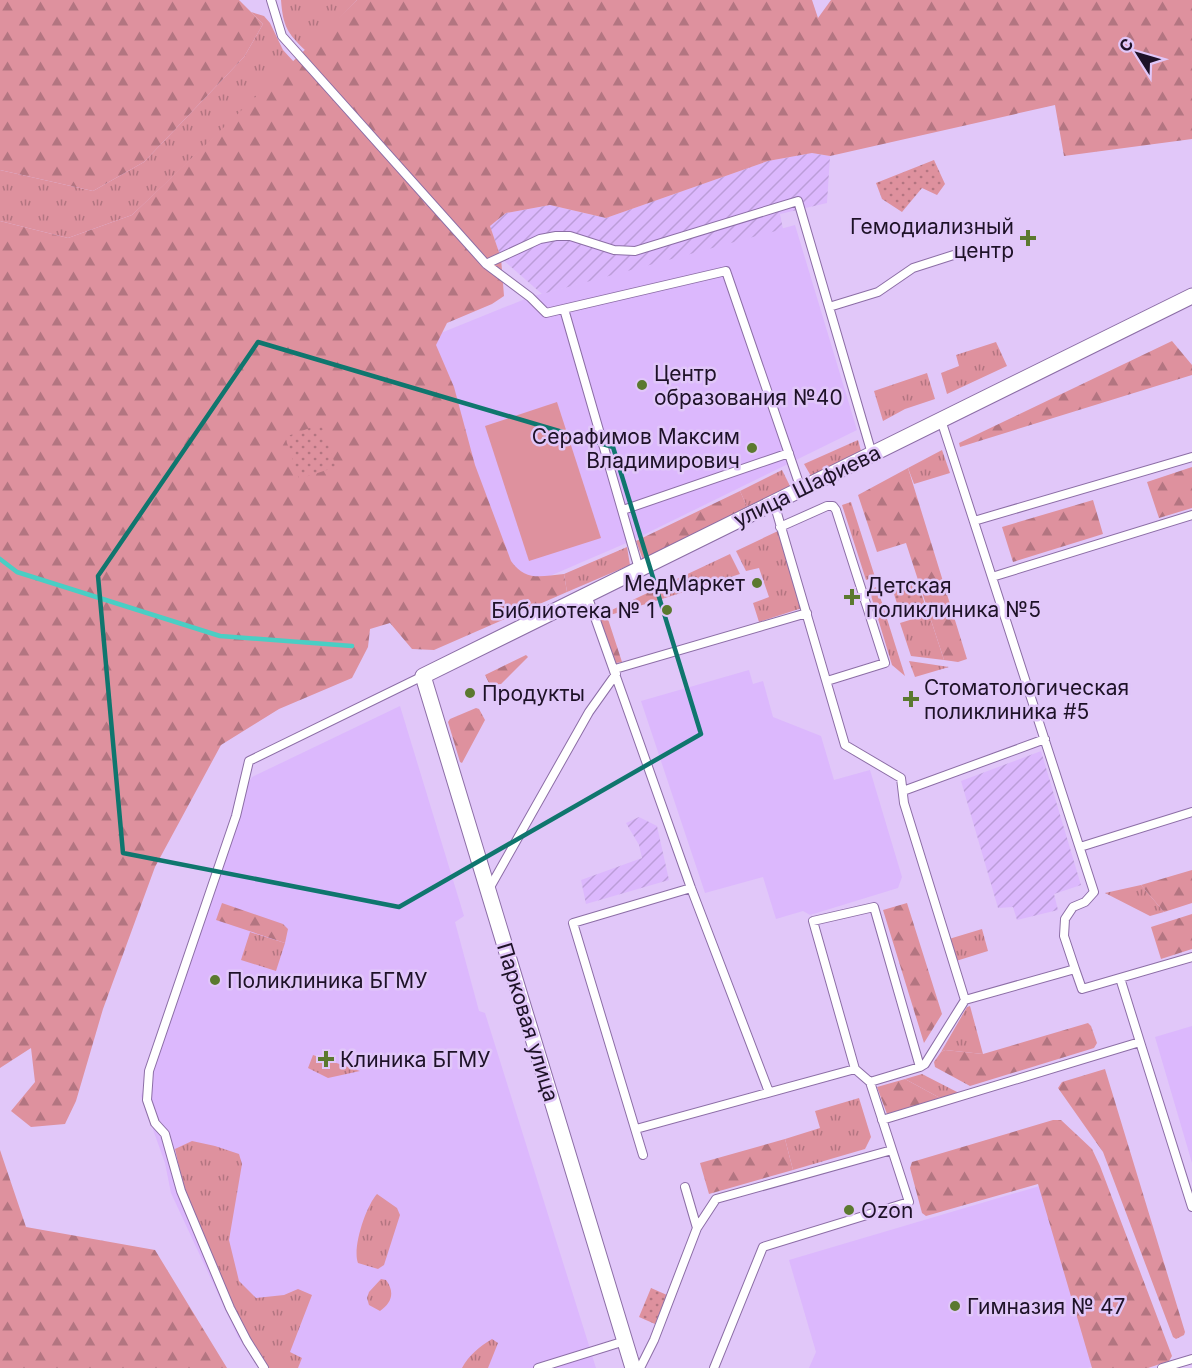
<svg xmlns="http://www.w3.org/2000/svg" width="1192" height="1368" font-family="Inter,sans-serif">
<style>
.built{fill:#dcb8fd}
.industrial{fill:url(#industrial-furrows)}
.grass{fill:url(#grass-tufts)}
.forest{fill:url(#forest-firs)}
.park{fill:url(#park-dots)}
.pitch{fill:#de919e}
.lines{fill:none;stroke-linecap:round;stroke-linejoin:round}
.stream{stroke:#4acec4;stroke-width:4.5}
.lane-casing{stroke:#8c6ea6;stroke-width:10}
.street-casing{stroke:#8c6ea6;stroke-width:17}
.lane{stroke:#fff;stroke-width:8}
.street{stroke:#fff;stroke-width:15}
.marked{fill:none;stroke:#0f766e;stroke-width:4.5;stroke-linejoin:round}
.poi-dot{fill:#5b792f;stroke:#e1c7f9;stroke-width:2}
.labels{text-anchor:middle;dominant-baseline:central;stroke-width:5;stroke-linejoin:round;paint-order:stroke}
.poi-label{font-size:21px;fill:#1e1228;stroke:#e1c7f9;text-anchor:start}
.street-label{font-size:21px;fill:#1e1228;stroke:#e1c7f9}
</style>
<defs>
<pattern id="industrial-furrows" width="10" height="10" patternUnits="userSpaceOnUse" patternTransform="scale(1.5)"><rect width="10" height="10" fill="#dcb8fd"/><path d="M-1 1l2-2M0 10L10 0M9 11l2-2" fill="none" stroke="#bc9dd9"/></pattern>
<pattern id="grass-tufts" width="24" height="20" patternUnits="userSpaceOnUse" patternTransform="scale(1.5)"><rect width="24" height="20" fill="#de919e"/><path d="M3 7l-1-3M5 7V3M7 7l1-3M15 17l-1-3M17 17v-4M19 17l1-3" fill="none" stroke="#b37581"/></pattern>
<pattern id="forest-firs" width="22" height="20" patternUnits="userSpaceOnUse" patternTransform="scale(1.5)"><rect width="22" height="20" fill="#de919e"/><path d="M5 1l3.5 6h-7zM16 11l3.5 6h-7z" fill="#b37581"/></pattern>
<pattern id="park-dots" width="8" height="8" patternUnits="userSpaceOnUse" patternTransform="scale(1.5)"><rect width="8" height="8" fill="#de919e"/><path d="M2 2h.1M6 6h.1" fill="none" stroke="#b37581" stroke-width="1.8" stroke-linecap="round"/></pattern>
</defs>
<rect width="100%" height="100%" fill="#e1c7f9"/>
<path class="built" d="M 795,225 L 857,430 L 631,541 L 501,597 L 426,339 L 530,297 Z
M 749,670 L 753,684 L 763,681 L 773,717 L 821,736 L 834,780 L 870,770 L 902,877 L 898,888 L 810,915 L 803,911 L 776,919 L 763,877 L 705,893 L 641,701 Z
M 400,706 L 464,916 L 455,922 L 479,1011 L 485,1013 L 596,1368 L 260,1368 L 238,1337 L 171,1193 L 165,1163 L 141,1096 L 164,1022 L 245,788 L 252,777 Z
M 1192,1026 L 1192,1163 L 1155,1037 Z
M 1070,1177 L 1123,1358 L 1088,1368 L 809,1368 L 816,1352 L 789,1260 Z"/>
<path class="industrial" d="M 812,153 L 830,156 L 827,203 L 780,214 L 783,229 L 542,294 L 501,258 L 490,226 L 506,213 L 550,205 L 606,218 L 768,161 Z
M 1041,751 L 1081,885 L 1054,894 L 1058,910 L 1017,920 L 1013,907 L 998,908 L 961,781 Z
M 639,817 L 657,826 L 669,880 L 586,904 L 581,880 L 642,858 L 639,845 L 626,823 Z"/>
<path class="grass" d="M 281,0 L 357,0 L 306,51 C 287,33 283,26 281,0 Z
M 251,12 L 264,16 L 270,23 L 283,50 L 294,62 L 132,215 L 68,238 L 0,221 L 0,170 L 93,191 L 144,162 L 244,57 L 263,24 Z
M 996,342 L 1007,366 L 947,394 L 941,373 L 959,366 L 956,355 Z
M 927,373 L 935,399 L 905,409 L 883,421 L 874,391 Z
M 858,440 L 861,451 L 860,455 L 815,477 L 811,476 L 804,464 Z
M 942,450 L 950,473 L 914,484 L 908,468 Z
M 782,470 L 790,486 L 788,491 L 748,509 L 740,491 Z
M 851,502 L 875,577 L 866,580 L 842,505 Z
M 778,531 L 802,608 L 759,622 L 753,603 L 769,597 L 759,568 L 746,571 L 736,551 Z
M 627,547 L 630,565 L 567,592 L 564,574 Z
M 730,554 L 740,574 L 665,598 L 660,587 Z
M 877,587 L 905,676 L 892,665 L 869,589 Z
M 929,614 L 944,660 L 911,656 L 900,623 Z
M 909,661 L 949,667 L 915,677 Z
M 1141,885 L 1164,912 L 1150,916 L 1105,893 Z
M 982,929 L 988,951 L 956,961 L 949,939 Z
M 250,932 L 285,943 L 276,971 L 241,960 Z
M 970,1006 L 983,1054 L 945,1050 L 941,1052 L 967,1007 Z
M 313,1055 L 360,1071 L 328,1078 L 308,1068 Z
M 922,1074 L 959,1093 L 940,1098 L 905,1079 Z
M 859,1098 L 871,1137 L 865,1149 L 793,1170 L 785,1139 L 820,1128 L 815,1111 Z
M 192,1141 L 215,1146 L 239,1154 L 242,1164 L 229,1240 L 239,1281 L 256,1298 L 284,1295 L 298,1289 L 312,1295 L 290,1352 L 302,1358 L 298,1368 L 268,1368 L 247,1334 L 232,1302 L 184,1189 L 175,1149 Z
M 377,1194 L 397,1208 L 400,1215 L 384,1265 L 378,1269 L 358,1263 C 352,1248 366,1206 377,1194 Z
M 381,1279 L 386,1280 C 395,1292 392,1303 380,1311 L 369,1305 L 367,1298 L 369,1292 Z
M 492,1339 L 498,1343 L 488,1368 L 462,1368 C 469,1355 479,1347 492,1339 Z"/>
<path class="forest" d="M 0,0 L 239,0 L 263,24 L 244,57 L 144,162 L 93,191 L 0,170 Z
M 357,0 L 812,0 L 818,18 L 831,0 L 1192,0 L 1192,139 L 1064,156 L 1055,105 L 830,156 L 812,153 L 768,161 L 606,218 L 550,205 L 506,213 L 490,226 L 501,258 L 504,296 L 492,304 L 447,323 L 436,345 L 454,387 L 475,465 L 511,561 C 526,582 541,576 564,574 L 567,592 L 434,650 L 412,649 L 390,623 L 370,629 L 368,647 L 352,678 L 279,709 L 221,745 L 155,867 L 103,1009 L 76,1101 L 65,1124 L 31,1127 L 11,1111 L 35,1082 L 31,1048 L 0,1068 L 0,221 L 68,238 L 132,215 Z
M 1172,341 L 1192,365 L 1192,375 L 960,447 L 959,443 Z
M 1192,467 L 1192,508 L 1159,518 L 1147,482 Z
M 908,468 L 967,659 L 958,662 L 944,660 L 906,543 L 877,552 L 858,495 Z
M 740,491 L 748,509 L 643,560 L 636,541 Z
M 1093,500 L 1103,534 L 1013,562 L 1002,527 Z
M 660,587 L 665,598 L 607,616 L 622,662 L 616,663 L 599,616 Z
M 526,655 L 528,657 L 501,684 L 490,685 L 485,675 Z
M 476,708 L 479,709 L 485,720 L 462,763 L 460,762 L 448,722 L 450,719 Z
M 1192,870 L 1192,903 L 1164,912 L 1141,885 Z
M 222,903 L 283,924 L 288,929 L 285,943 L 216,920 Z
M 907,903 L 942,1014 L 924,1043 L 883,910 Z
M 1192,914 L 1192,949 L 1161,959 L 1151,927 Z
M 1088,1023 L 1091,1026 L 1097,1043 L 1094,1048 L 970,1086 L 935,1067 L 934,1062 L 941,1052 L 945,1050 L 983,1054 Z
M 1105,1069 L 1185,1332 L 1184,1335 L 1176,1339 L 1173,1337 L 1103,1152 L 1058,1088 L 1062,1082 Z
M 905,1079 L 940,1098 L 887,1114 L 877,1087 Z
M 1053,1120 L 1061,1120 L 1092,1149 L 1100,1166 L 1172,1356 L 1169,1361 L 1148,1368 L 1092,1368 L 1038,1184 L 926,1216 L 922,1213 L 910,1168 L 912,1162 Z
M 785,1139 L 793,1170 L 709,1194 L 700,1163 Z
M 0,1150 L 26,1227 L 155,1250 L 227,1368 L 0,1368 Z"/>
<path class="park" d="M 934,160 L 945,184 L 937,195 L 922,188 L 902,212 L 882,199 L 876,183 Z
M 321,424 L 336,467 L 299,479 L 285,437 Z
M 918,583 L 927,611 L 902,619 L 893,591 Z
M 651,1288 L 667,1295 L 655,1324 L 639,1317 Z"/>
<path class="pitch" d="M 557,402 L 601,538 L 529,561 L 485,426 Z"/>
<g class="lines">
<path class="stream" d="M 0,559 L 17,572 L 220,636 L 352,646"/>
<g class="lane-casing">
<path id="lane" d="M 271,0 L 282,36 L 486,264 L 530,297 L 546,313 L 726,271 L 801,489
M 486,264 L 540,239 L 556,236 L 570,236 L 614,250 L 635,251 L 798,201 L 872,454
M 829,307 L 878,292 L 913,268 L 963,252
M 564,309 L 639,569
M 774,503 L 845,745 L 901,778 L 904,803 L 965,1000
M 623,510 L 789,453
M 974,521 L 1192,457
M 780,527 L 827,506 L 833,506 L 836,510 L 885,663 L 827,681
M 992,577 L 1192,515
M 587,595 L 691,888 L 769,1092
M 615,669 L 807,613
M 903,791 L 1045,739
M 1080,847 L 1192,812
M 489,889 L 589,712 L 616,674
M 1075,969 L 1082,989 L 1192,957
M 1120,978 L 1140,1042
M 855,1069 L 813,921 L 874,907 L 920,1067
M 882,1120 L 1140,1042 L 1192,1207
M 636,1129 L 855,1069 L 870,1082 L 920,1067 L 925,1064 L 965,1000 L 1075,969 L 1064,936 L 1065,919 L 1073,907 L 1085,902 L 1094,892 L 941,420
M 643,1155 L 573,923 L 691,888
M 697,1228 L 716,1199 L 892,1150
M 264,1368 L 247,1341 L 230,1308 L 181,1191 L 165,1134 L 155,1123 L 147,1100 L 149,1071 L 236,816 L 249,761 L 423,676
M 538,1368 L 625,1341
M 640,1368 L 654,1340 L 697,1228 L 685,1187
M 714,1368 L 763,1247 L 909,1202 L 870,1082
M 1162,1368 L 1192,1359"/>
</g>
<g class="street-casing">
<path id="street" d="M 633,1368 L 423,676 L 1192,296"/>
</g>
<use href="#lane" class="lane"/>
<use href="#street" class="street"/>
</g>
<path class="marked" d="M 258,342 L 613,447 L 701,734 L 399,907 L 123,853 L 98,576 Z"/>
<g class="poi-dot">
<path d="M1025 229h6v6h6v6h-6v6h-6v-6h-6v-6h6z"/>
<circle cx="642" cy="385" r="6"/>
<circle cx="752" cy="448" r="6"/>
<circle cx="757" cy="583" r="6"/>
<path d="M849 588h6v6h6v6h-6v6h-6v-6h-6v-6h6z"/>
<circle cx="667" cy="610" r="6"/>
<circle cx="470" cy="693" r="6"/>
<path d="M908 690h6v6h6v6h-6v6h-6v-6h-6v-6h6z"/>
<circle cx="215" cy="980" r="6"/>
<path d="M323 1050h6v6h6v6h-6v6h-6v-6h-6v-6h6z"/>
<circle cx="849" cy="1210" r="6"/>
<circle cx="955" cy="1306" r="6"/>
</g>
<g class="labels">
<g class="poi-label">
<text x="1014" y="226" text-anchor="end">Гемодиализный<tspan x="1014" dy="24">центр</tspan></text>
<text x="654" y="373">Центр<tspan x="654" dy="24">образования №40</tspan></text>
<text x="740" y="436" text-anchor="end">Серафимов Максим<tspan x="740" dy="24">Владимирович</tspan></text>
<text x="745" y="583" text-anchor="end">МедМаркет</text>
<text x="866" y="585">Детская<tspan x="866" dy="24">поликлиника №5</tspan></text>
<text x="655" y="610" text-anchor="end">Библиотека № 1</text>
<text x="924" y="687">Стоматологическая<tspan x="924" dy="24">поликлиника #5</tspan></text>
<text x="482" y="693">Продукты</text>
<text x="227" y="980">Поликлиника БГМУ</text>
<text x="340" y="1059">Клиника БГМУ</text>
<text x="861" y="1210">Ozon</text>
<text x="967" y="1306">Гимназия № 47</text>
</g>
<g class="street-label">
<text transform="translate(807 486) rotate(-26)">улица Шафиева</text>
<text transform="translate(528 1022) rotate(73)">Парковая улица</text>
</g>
</g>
<g transform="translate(1138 54) rotate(307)" stroke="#e1c7f9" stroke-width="4.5" paint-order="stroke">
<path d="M0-4.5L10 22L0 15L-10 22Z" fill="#1e1228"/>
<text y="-9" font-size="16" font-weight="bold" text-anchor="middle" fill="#1e1228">С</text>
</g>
</svg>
